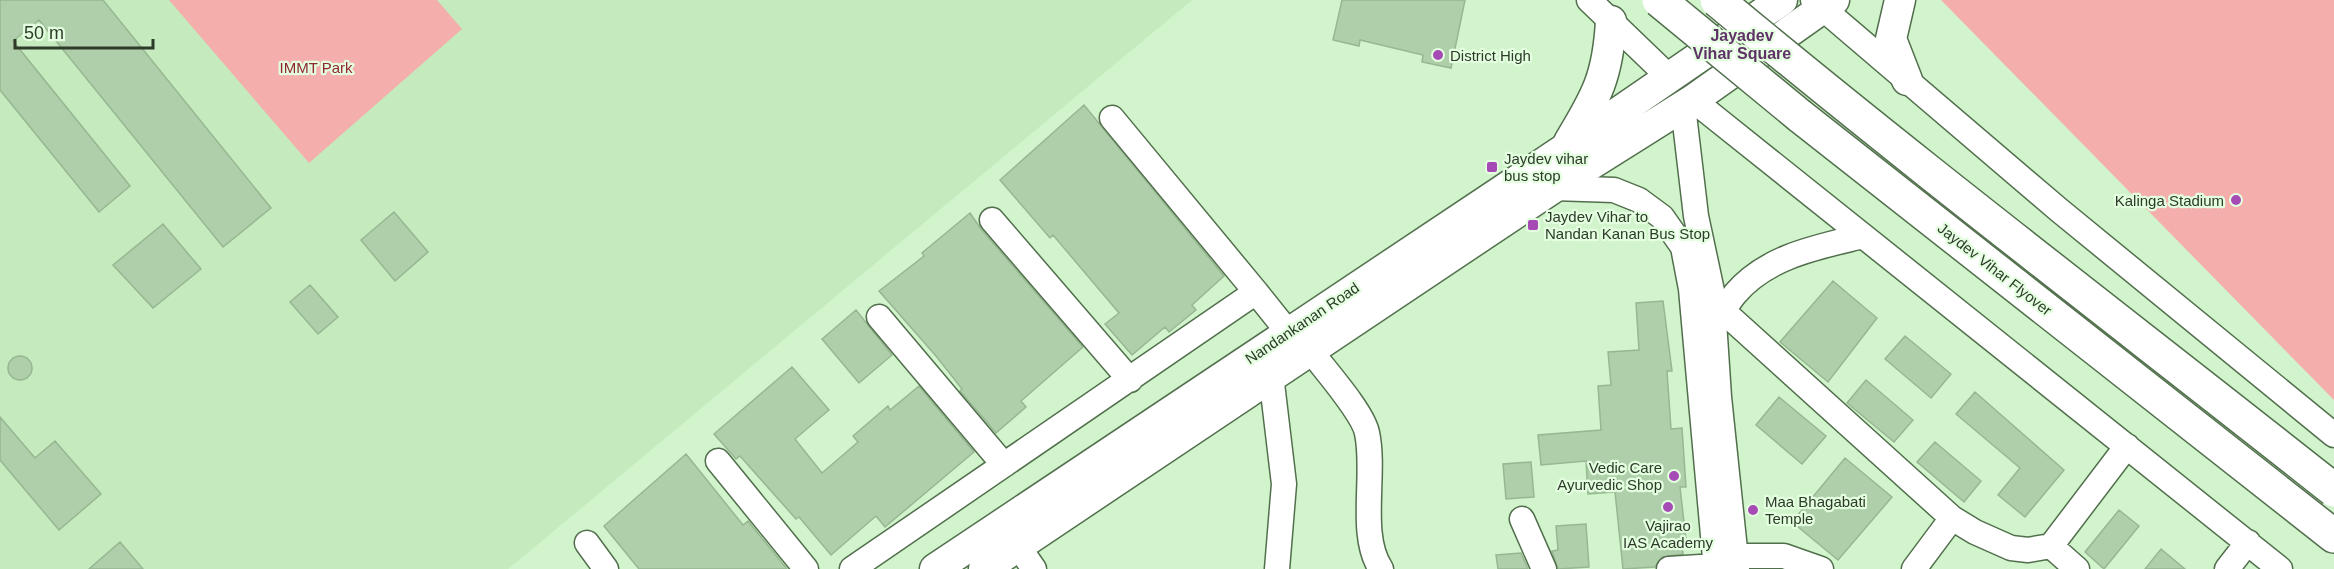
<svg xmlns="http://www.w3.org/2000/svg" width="2334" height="569" font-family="Arial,sans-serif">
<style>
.built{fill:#c4eabd}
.green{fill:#f4afad}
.building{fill:#aecfa9;stroke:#96b791;stroke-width:1.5}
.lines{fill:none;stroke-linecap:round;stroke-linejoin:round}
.minor-casing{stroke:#516f4c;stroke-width:27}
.major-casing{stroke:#516f4c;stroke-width:33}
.highway-casing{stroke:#516f4c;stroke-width:36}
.minor{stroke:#fff;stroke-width:24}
.major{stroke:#fff;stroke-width:30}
.highway{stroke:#fff;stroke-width:33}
.highway-bridge-casing{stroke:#516f4c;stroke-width:36;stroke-linecap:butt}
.highway-bridge{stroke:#fff;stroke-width:33}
.poi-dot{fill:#a64bb6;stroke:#e3ffdf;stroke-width:2}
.labels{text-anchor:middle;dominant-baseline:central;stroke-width:4.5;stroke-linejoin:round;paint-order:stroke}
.poi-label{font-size:15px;fill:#2e3b2b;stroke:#e3ffdf;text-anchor:start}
.park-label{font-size:15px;fill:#8f272f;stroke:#e3ffdf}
.street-label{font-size:15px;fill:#2e3b2b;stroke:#e3ffdf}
.neighbourhood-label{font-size:16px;font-weight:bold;fill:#5f3267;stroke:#e3ffdf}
</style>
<rect width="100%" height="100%" fill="#d2f4cc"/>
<path class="built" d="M 0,0 L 1192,0 L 508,569 L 0,569 Z"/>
<path class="green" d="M 169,0 L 437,0 L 462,29 L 309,163 Z
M 1941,0 L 2334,0 L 2334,400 Z"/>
<path class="building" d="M 0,0 L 103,0 L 271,208 L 223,247 L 39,20 L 13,41 L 130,186 L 99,212 L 0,90 Z
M 1342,0 L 1465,0 L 1451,68 L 1422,62 L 1423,55 L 1360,40 L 1359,46 L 1333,40 Z
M 1084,105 L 1224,276 L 1192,305 L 1196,310 L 1169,332 L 1165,327 L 1132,355 L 1105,324 L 1119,313 L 1053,235 L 1050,238 L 1000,180 Z
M 394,212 L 428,252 L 395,281 L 361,240 Z
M 970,213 L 981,229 L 1083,347 L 1021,401 L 1026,407 L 996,433 L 960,391 L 962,389 L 936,356 L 879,291 L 924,256 L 922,253 Z
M 163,224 L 201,269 L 153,308 L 113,265 Z
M 1833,281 L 1877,318 L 1828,382 L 1780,342 Z
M 310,285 L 338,317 L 318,334 L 290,302 Z
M 1663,301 L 1672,371 L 1667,371 L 1671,429 L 1682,428 L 1686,487 L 1680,487 L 1686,540 L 1682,540 L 1683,554 L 1662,557 L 1655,567 L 1623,569 L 1615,492 L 1588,494 L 1586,461 L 1541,465 L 1538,435 L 1601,430 L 1598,386 L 1611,385 L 1608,352 L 1639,350 L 1636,303 Z
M 856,310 L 892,355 L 859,383 L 822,339 Z
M 1905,336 L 1951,374 L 1931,398 L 1885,359 Z
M8 368a12 12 0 1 1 24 0a12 12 0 1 1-24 0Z
M 792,367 L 829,410 L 795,439 L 822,473 L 858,442 L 853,436 L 888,406 L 890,410 L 919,386 L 974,452 L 885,527 L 876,516 L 831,555 L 799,517 L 796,519 L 740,456 L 736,459 L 714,434 Z
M 1866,380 L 1913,420 L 1894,442 L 1847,403 Z
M 1975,392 L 2064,470 L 2025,517 L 1998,495 L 2020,468 L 1956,414 Z
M 1779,397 L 1826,436 L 1802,464 L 1756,425 Z
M 0,417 L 35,458 L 55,441 L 101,494 L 59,530 L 0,460 Z
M 1935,442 L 1981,481 L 1964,502 L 1917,462 Z
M 686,454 L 743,525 L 748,521 L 787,569 L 639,569 L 604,526 Z
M 1845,458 L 1892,497 L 1838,560 L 1792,522 Z
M 1531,462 L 1534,497 L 1506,499 L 1503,464 Z
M 2119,510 L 2139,526 L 2104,569 L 2085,552 Z
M 1586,524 L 1589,567 L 1558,569 L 1552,551 L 1558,550 L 1556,526 Z
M 120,542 L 143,569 L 89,569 Z
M 2161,549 L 2185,569 L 2145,569 Z
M 1521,553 L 1528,569 L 1498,569 L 1496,555 Z"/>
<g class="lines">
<g class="minor-casing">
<path id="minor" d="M 1589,0 L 1670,78
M 1813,0 L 2059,210 L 2334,435
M 1693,100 L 2280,569
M 1683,106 L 1696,216 L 1712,291 L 1719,397 L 1737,569
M 1553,188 L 1614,190 L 1639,200 L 1662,217 L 1683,247 L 1691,289 L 1716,569
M 992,220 L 1130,380
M 1256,292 L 1288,332
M 1723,311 L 1952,518 L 1975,532 L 2011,548 L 2028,550 L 2051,546 L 2127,446
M 879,317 L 1004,465
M 1714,324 C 1721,314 1728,303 1735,294 C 1767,256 1818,247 1863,236
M 1310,350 C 1324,369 1363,412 1367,433 C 1376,474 1358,535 1381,569
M 1271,375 L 1284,484 L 1277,569
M 718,461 L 806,569
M 1522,519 L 1544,569
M 587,543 L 606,569
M 1018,546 L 1034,569
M 2051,546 L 2077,569
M 1736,556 L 1784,556 L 1821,569
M 852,569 L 1256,292 L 1112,118
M 1669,569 L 1716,566
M 1914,569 L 1952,518
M 2227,569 L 2248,542"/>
</g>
<g class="major-casing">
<path id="major" d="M 1900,0 L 1891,39 L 1907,80
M 1569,142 C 1597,96 1608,76 1611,21
M 935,569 L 1581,138 L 1782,0
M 984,569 L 1553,188 L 1693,100 L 1834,0"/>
</g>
<g class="highway-casing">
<path id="highway" d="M 1800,116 L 2334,536"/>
</g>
<use href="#minor" class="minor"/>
<use href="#major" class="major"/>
<use href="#highway" class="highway"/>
<g class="highway-bridge-casing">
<path id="highway-bridge" d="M 1659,0 L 1800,116
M 1717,0 C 1919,168 2128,327 2334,490"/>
</g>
<use href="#highway-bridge" class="highway-bridge"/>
</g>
<g class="poi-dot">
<circle cx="1438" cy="55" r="6"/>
<rect x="1486" y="161" width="12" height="12" rx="3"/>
<circle cx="2236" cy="200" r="6"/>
<rect x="1527" y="219" width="12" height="12" rx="3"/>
<circle cx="1674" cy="476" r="6"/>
<circle cx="1668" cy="507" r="6"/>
<circle cx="1753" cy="510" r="6"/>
</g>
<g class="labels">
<g class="poi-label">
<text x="1450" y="55">District High</text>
<text x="1504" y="158">Jaydev vihar<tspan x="1504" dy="17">bus stop</tspan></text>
<text x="2224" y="200" text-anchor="end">Kalinga Stadium</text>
<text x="1545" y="216">Jaydev Vihar to<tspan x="1545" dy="17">Nandan Kanan Bus Stop</tspan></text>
<text x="1662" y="467" text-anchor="end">Vedic Care<tspan x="1662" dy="17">Ayurvedic Shop</tspan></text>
<text x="1765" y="501">Maa Bhagabati<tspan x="1765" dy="17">Temple</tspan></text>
<text x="1668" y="525" text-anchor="middle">Vajirao<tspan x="1668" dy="17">IAS Academy</tspan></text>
</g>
<g class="park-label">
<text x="316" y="67">IMMT Park</text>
</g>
<g class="street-label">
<text transform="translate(1995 269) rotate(38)">Jaydev Vihar Flyover</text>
<text transform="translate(1302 323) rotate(-34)">Nandankanan Road</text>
</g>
<g class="neighbourhood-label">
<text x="1742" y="35">Jayadev<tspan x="1742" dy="18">Vihar Square</tspan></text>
</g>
</g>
<path d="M15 39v9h138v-9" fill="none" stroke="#2e3b2b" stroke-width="3"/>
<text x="24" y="39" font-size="18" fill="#2e3b2b" stroke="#e3ffdf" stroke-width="4.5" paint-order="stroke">50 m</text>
</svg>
